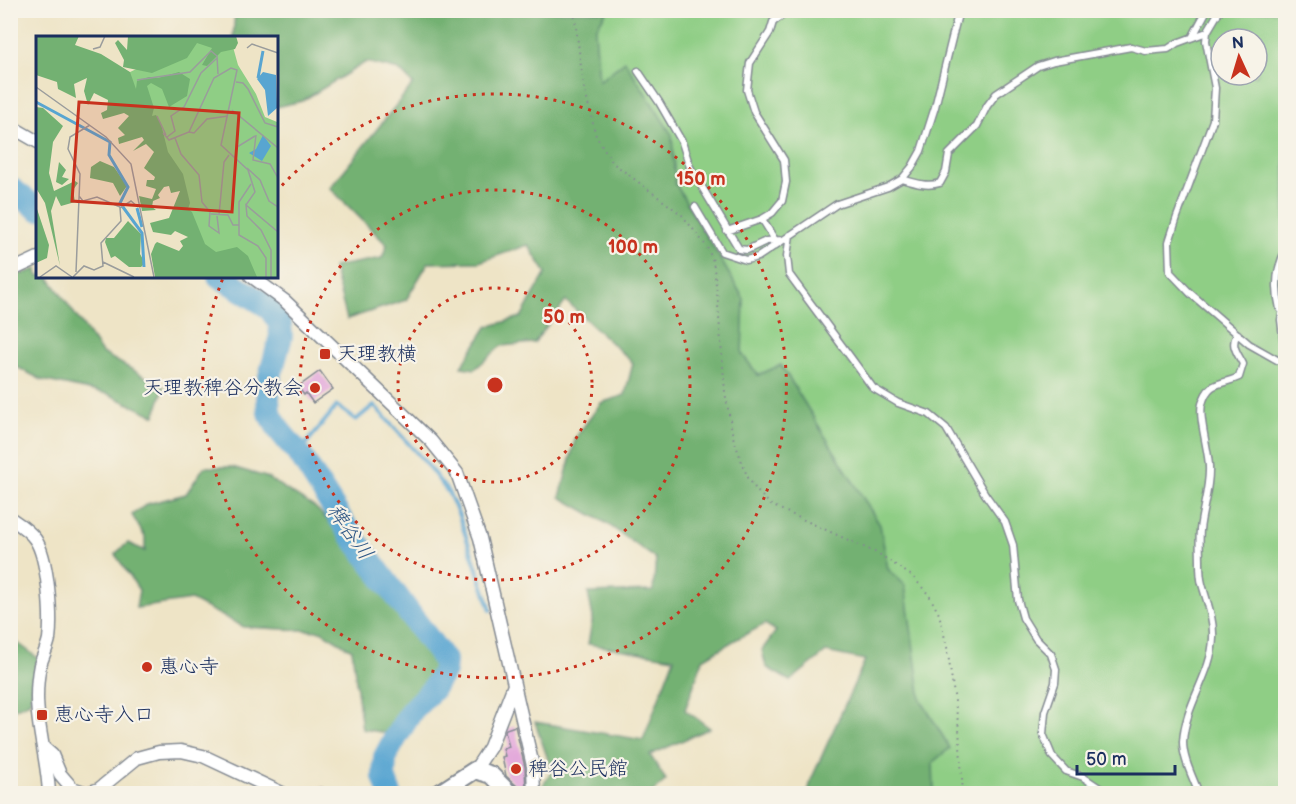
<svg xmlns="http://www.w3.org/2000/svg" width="1296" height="804" font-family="'Balsamiq Sans','Klee One',sans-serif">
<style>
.green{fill:#8fce85;stroke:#557e72;stroke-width:1.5;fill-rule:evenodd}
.forest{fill:#73b172;stroke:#477068;stroke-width:1.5}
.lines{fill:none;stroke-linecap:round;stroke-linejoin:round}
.stream{stroke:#58a5d1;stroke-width:4}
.river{stroke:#58a5d1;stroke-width:24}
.building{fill:#e2a4da}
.lane-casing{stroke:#848a92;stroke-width:9}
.street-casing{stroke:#848a92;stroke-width:15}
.secondary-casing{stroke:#848a92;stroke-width:20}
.path{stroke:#848a92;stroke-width:2;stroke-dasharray:1.5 4.5;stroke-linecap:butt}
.lane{stroke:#fff;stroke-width:6}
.street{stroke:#fff;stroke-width:12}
.secondary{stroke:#fff;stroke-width:16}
.ring{fill:none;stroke:#c8321e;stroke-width:3;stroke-dasharray:3 6}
.poi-dot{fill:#c8321e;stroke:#f7f3e8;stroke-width:2}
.labels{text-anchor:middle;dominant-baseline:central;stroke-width:4.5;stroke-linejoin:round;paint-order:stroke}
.poi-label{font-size:20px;fill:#1b2f5e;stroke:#f7f3e8;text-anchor:start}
.water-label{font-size:21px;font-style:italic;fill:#305886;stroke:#f7f3e8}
.inset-river{fill:none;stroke:#58a5d1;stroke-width:3}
.inset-road{fill:none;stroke:#9a9c9c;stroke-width:1.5}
.view{fill:#c8321e;fill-opacity:0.15;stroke:#c8321e;stroke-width:3}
.inset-edge{fill:none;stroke:#1b2f5e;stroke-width:3}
.centre{fill:#c8321e;stroke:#f7f3e8;stroke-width:3}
.ring-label{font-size:18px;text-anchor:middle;font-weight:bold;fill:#c8321e;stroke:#f7f3e8;stroke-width:4.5;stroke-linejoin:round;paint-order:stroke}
</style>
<rect width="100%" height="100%" fill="#f7f3e8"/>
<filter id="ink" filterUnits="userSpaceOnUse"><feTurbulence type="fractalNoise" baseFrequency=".0167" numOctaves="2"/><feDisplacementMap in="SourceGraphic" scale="12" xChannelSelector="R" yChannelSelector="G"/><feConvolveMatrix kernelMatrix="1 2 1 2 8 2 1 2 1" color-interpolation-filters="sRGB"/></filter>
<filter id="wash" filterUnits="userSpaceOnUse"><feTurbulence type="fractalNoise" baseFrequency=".008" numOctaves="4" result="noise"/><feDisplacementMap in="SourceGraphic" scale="24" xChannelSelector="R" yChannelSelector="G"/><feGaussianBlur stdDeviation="1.35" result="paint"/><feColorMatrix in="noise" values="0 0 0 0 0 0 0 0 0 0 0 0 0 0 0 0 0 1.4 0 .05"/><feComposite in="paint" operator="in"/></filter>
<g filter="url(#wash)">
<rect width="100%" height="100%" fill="#eee4c6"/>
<path class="green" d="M 563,11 L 1285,11 L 1285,793 L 923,793 L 742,370 L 593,94 ZM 1221,39 L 1257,39 L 1257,75 L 1221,75 Z"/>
<path class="forest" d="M 235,11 L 607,11 L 595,30 L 599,81 L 625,61 L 672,135 L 675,183 L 744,299 L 742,354 L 758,375 L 781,365 L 880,525 L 888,569 L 905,585 L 921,700 L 950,748 L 933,762 L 934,793 L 808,793 L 811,780 L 865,660 L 826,652 L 790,681 L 766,667 L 762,650 L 776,631 L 765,624 L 735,640 L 703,659 L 685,710 L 710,728 L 650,755 L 666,780 L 652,793 L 538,793 L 552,771 L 535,722 L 643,740 L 674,658 L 588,644 L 593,617 L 588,593 L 653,591 L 656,559 L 606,523 L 560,497 L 576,437 L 601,403 L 625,395 L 633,363 L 566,301 L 534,343 L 501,346 L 475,369 L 461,367 L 487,327 L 521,317 L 546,273 L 528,245 L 479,262 L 428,263 L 406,300 L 347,319 L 333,267 L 382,258 L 387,245 L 330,188 L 413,84 L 399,70 L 366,62 L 302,101 L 276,107 L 276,38 L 233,38 Z
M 37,269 L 38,276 L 48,276 L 102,353 L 164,387 L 155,416 L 108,394 L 42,380 L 11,364 L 11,277 Z
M 204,467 L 232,467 L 266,477 L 316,508 L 341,535 L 399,609 L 438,653 L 426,692 L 387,733 L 362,729 L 352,650 L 321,631 L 244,627 L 191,600 L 136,608 L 139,590 L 115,554 L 128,543 L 145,551 L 145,537 L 132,515 L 147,504 L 186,494 Z
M 11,638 L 38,658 L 30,702 L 11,710 Z"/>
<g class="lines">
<path class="stream" d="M 296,451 L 305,445 L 337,406 L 356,420 L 374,405 L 424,461 L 448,492 L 458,513 L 491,610"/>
<path class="river" d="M 10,188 L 38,209
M 219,276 L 269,307 L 275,316 L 280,324 L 281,336 L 269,380 L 268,399 L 269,412 L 279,430 L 302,458 L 347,529 L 444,660 L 444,671 L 433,689 L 412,710 L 393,742 L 385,757 L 384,777 L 390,794"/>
</g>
<g id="blocks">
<path class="building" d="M 320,371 L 333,389 L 313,403 L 306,393 L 304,395 L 298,387 Z
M 515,726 L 525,767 L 526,794 L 520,794 L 518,787 L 506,776 L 502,757 L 505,756 L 503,749 L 509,747 L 505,731 L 506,729 Z"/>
</g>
</g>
<g filter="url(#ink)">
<use href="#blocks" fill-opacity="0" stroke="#848a92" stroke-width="1.5"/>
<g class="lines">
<g class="lane-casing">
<path id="lane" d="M 1220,10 L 1207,32 L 1206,41 L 1215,88 L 1213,120 L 1177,217 L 1169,242 L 1170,272 L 1190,293 L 1249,344 L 1286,365
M 1193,36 L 1207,10
M 638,71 L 659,102 L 682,142 L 690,167 L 739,249 L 747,250 L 766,241 L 783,240
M 902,179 C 915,183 927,187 940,183 L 946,172 L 949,154 L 977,126 L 987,106 L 996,94 L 1038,66 L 1054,61 L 1131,47 L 1146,51 L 1168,49 L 1177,43 L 1207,32
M 695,207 L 722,252 L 746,260 L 758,257 L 837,204 L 888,187 L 902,179 L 912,167 L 921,151 L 935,107 L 959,10
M 762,219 L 775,240
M 727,231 L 762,219 L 772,213 L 782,201 L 786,182 L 784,160 L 754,112 L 747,90 L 750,63 L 770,32 L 773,22 L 787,12 L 793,10
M 790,235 L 787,256 L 789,274 L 854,362 L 873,388 L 898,403 L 929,414 L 946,428 L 985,494 L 1005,522 L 1013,545 L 1018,600 L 1023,618 L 1036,639 L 1051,654 L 1056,669 L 1055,683 L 1045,712 L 1043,734 L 1052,756 L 1066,771 L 1083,777 L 1101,789 L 1105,794
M 1286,292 L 1281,320 L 1286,362
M 1280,309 C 1275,289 1276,268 1286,250
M 1199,794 C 1193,777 1183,760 1183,742 C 1185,704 1212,674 1213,638 C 1214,619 1207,602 1202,584 C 1200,577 1200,569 1200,562 C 1200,551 1199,540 1200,530 C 1202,509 1210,488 1209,467 C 1209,451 1198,417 1202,404 C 1209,380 1220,386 1239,377 L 1243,364 C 1238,354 1229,344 1238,334"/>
</g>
<g class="street-casing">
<path id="street" d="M 10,126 L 38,142
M 10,271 L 38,258
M 251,276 L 285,301 L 431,441 L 457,473 L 480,538 L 533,766 L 534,794
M 10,518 C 19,524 29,530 35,539 C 48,557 52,616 49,639 C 47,648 43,656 40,665 C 38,675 37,687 37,697 C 37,730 48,761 49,794
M 44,748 L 52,755 L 60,774 L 72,788 L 87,793 L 99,789 L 137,758 L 159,752 L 181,751 L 203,756 L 284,794
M 475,770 L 490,747 L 514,685
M 320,794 L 321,794"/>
</g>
<g class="secondary-casing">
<path id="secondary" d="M 438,794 L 475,770 L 491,775 L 510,794"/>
</g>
<path class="path" d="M 574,10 L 583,83 L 596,136 L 613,163 L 682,215 L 707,247 L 713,261 L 717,292 L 725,392 L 733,437 L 747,476 L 757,491 L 771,505 L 879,554 L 912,576 L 929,595 L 939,614 L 947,647 L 959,729 L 963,794"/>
<use href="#lane" class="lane"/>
<use href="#street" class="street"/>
<use href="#secondary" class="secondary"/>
</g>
</g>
<g class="ring">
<circle cx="495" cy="385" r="97"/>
<circle cx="495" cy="385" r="195"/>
<path d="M276 192A292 292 0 1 1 223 278"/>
</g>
<g class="poi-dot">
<rect x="319" y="348" width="12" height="12" rx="3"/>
<circle cx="315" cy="388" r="6"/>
<circle cx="147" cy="667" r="6"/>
<rect x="36" y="709" width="12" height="12" rx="3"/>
<circle cx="516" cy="769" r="6"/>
</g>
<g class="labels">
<g class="poi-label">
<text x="337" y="354">天理教横</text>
<text x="303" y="388" text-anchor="end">天理教稗谷分教会</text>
<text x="159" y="667">惠心寺</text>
<text x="54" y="715">恵心寺入口</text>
<text x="528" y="769">稗谷公民館</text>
</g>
<g class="water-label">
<text transform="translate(350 532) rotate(55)">稗谷川</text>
</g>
</g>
<g transform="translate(36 36)">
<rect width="242" height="242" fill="#eee4c6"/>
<path d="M 159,5 L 197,11 L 202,29 L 220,58 L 229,81 L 241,86 L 241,241 L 218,241 L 165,210 L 131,118 L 99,56 L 92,37 Z" fill="#8fce85"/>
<path d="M 0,0 L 43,0 L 39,9 L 65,18 L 94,36 L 100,53 L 101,45 L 113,41 L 122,42 L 143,36 L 154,43 L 151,60 L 133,71 L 126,53 L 115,47 L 111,50 L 118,72 L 116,80 L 120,79 L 125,88 L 132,116 L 147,138 L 154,167 L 152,173 L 156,176 L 169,208 L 180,216 L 201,211 L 212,220 L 221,241 L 119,241 L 115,218 L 119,208 L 121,206 L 143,215 L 147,210 L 144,205 L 152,201 L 139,195 L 135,199 L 117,196 L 114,187 L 133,182 L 144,155 L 135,157 L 133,150 L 128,151 L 122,159 L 124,162 L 117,165 L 116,171 L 120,174 L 106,175 L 103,160 L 116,163 L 120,153 L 110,150 L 111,144 L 118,144 L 119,141 L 108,132 L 118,116 L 110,108 L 97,115 L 108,104 L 106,101 L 83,108 L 82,102 L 89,99 L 82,92 L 93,80 L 88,77 L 67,83 L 65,77 L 71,74 L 72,64 L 58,57 L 52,69 L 48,55 L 51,42 L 38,48 L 40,62 L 22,53 L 21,46 L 0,39 ZM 92,0 L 200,0 L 202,7 L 199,13 L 185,16 L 171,30 L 166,29 L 176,12 L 161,7 L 151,22 L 116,37 L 87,31 L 88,24 L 79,7 L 82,4 L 91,14 ZM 0,71 L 7,72 L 27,90 L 17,106 L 13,137 L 18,155 L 39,145 L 42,147 L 37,154 L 39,166 L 25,170 L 20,160 L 15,175 L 24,230 L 9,167 L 0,152 ZM 64,125 L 78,131 L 91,150 L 84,160 L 77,147 L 54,142 L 55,131 ZM 23,126 L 30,134 L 26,141 L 33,143 L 26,149 L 20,146 ZM 0,170 L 13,209 L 11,222 L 0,227 ZM 92,185 L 105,198 L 104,218 L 109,227 L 105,231 L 93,231 L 79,220 L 75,222 L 69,206 L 70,202 L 78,202 Z" fill="#73b172"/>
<path d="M 227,36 L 240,39 L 241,72 L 232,80 L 229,54 L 221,43 ZM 227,99 L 235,110 L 226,125 L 213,117 L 220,113 Z" fill="#58a5d1"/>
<path class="inset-river" d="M 222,42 L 227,15M 0,66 L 74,106 L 73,119 L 92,151 L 84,167 L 106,197 L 108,231M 101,172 L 106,191"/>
<path class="inset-road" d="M 211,12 L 216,8 L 242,17M 57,13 L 64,11 L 69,0M 101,44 L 154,36 L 175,15 L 181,20 L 182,38M 200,46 L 207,47 L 212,53 L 229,87 L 242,91M 0,51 L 70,101 L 95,128 L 118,241M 196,74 L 242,112M 121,80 L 130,99M 153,96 L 158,97 L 171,83 L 192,80M 127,97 L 133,104 L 153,96 L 178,42 L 195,32 L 201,34 L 185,109 L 212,134 L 219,156 L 210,169M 220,99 L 217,124 L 234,128 L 242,142M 131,101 L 139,95 L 135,80 L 148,71 L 165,37 L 181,22M 139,102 L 145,118 L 163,139 L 166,166 L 174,176 L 173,190 L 183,197 L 181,180M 199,122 L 201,111 L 219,100M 211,132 L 224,144 L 233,165 L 242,171M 215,148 L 203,166 L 203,199 L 222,210 L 230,222 L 230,241M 43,160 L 47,165 L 61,161 L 84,171M 175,178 L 192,179 L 197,189 L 203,189M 183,179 L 188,126 L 193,119M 67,226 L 98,241M 40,236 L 44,138 L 32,113 L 34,101 L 54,89M 4,241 L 20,230 L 36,241M 37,241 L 48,230 L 58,234 L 67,230 L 65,207 L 85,185 L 84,172 L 95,165 L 102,171M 235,241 L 235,214 L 225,194 L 211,180 L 210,169 L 242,196"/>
<path class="view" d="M 43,66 L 203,77 L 196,176 L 36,165 Z"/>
<rect width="242" height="242" class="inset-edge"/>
</g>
<circle cx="495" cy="385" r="9" class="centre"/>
<g class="ring-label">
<text x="701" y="185">150 m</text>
<text x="633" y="253">100 m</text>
<text x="564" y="323">50 m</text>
</g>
<rect width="1296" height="804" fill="none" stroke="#f7f3e8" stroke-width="36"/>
<g transform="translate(1239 57) rotate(356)"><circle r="28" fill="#f7f3e8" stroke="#9fa5b1" stroke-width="1.5"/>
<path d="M0-4.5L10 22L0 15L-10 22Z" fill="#c8321e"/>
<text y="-9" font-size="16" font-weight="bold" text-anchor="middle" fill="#1b2f5e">N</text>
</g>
<path d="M1077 765v9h98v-9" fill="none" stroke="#1b2f5e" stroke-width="3"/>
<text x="1086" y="765" font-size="18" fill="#1b2f5e" stroke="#f7f3e8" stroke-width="4.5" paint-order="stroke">50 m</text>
</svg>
